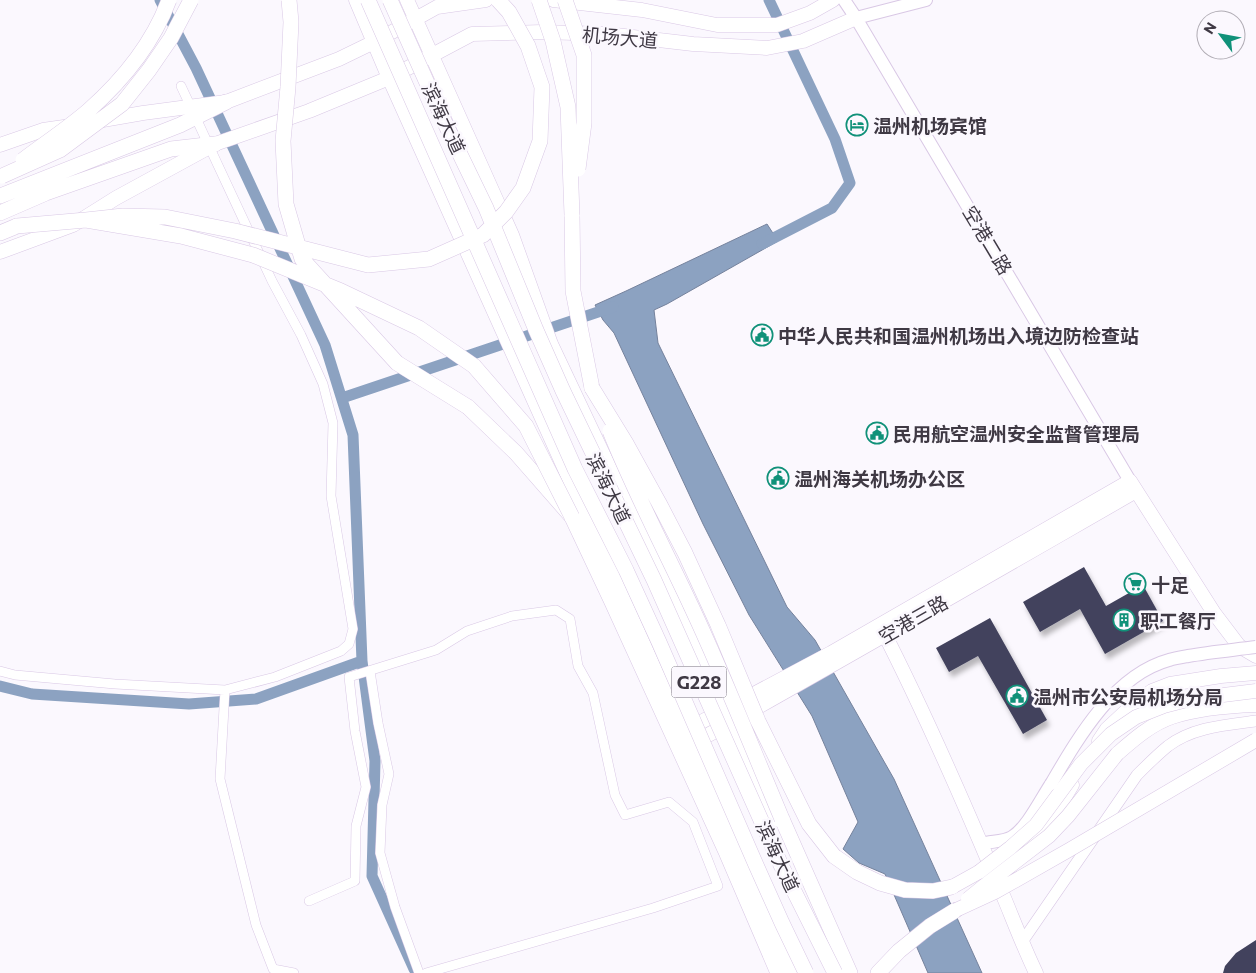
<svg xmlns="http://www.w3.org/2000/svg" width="1256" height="973" font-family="Commissioner,'Noto Sans SC',sans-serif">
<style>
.water{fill:#8ca2c1;stroke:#75829c}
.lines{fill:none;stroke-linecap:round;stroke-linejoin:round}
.canal{stroke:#8ca2c1;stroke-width:11}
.building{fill:#43435d;filter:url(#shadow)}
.minor-casing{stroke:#d9c8e5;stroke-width:10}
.tertiary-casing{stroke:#d9c8e5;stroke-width:12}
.secondary-casing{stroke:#d9c8e5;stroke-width:14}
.primary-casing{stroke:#d9c8e5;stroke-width:15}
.trunk-casing{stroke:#d9c8e5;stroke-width:16}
.minor{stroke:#fff;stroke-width:9}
.tertiary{stroke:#fff;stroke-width:11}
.secondary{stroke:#fff;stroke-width:12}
.primary{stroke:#fff;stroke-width:14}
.trunk{stroke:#fff;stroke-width:15}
.secondary-bridge-casing{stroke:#d9c8e5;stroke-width:14;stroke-linecap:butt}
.primary-bridge-casing{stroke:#d9c8e5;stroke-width:15;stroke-linecap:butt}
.trunk-bridge-casing{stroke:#d9c8e5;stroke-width:16;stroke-linecap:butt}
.secondary-bridge{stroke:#fff;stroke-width:12}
.primary-bridge{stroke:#fff;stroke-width:14}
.trunk-bridge{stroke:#fff;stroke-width:15}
.labels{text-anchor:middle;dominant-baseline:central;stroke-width:5;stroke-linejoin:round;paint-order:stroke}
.shield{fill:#fbf8fe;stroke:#77727c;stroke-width:1}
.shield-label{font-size:18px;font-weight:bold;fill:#3f3944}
.street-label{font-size:19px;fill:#3f3944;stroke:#fbf8fe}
.poi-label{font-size:19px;font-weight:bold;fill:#3f3944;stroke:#fbf8fe;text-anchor:start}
</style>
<defs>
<filter id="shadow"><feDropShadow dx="3" dy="5.5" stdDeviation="2.5" flood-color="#0004"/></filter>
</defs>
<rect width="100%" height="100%" fill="#fbf8fe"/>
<path class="water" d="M 767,224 L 778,241 L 667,304 L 654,310 L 658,343 L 787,607 L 815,640 L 894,779 L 982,973 L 928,973 L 885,874 L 859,863 L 843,849 L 858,822 L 812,716 L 749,615 L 703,524 L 614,333 L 603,320 L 595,305 L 626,291 Z"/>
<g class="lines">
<path class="canal" d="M 160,0 L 196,68 L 325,345 L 353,435 L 362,661 L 375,761 L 372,876 L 414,969
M 762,244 L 832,208 L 850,183 L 835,139 L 769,0
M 342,398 L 613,307
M 0,686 L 32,694 L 189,704 L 256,699 L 362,661"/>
</g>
<path class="building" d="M 1084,567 L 1106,606 L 1143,585 L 1163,621 L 1105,654 L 1080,609 L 1040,632 L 1023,602 Z
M 990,618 L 1047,720 L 1023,734 L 978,656 L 949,672 L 936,648 Z
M 1256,940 L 1256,973 L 1223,973 L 1225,966 L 1236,953 Z"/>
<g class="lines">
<g class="minor-casing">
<path id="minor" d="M 0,671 L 15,675 L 115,684 L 225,690 L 275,677 L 341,651 L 349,644 L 353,629 L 331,496 L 333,423 L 323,384 L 301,335 L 272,281 L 181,86
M 370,671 L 378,723 L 389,774 L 382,805 L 380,853 L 395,907 L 419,973
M 225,690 L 220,779 L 256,925 L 273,969 L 294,973
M 309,901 L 355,881 L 356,826 L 366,787 L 355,731 L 349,677 L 436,650 L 467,631 L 512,616 L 556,610 L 570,619 L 578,666 L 593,693 L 615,795 L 625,815 L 669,802 L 693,822 L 718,886 L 653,908 L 426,973"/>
</g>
<g class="tertiary-casing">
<path id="tertiary" d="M 1022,942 L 1137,775 C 1147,765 1157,755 1168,746 C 1193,727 1226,725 1256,721"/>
</g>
<g class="secondary-casing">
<path id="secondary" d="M 844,0 L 856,18 L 1130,481
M 856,18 L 926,0
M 981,844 C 991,841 1003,842 1012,837 C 1027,828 1041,799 1051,784"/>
</g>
<g class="primary-casing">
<path id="primary" d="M 356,0 L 389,78 L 683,732 L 790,973
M 407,0 L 512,235 L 551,344 L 724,710 L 775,820
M 553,0 L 642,10 L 717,25 L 777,25 L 810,13 L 833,0
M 97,121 L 143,113 L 226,102 L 339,59 L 374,42 L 437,7 L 486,0
M 0,145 L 43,130 L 71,126
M 0,252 L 73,225 L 116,198 L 215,144 L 309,111 L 389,78 L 472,34 L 542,32 L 607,34 L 693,44 L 767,48 L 803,41 L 856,18
M 881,627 C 922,707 958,789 993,872 C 1008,905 1020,940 1036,973
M 686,730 L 831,653 L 1130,481 L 1214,613 L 1239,646 L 1256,656
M 1099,741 L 1107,729 L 1134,704 L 1152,691 L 1170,684 L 1221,676 L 1256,673
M 692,744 C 841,661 988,576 1136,491
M 1117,754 C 1133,740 1151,724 1172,717 C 1199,708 1228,706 1256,705
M 1028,846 L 1045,830 L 1072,785
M 952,887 L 979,872"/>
</g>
<g class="trunk-casing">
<path id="trunk" d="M 0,196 L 180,125 L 226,102
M 0,213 L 46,193 L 171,149 L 215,144
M 572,215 L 573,291 L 592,388
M 0,233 L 17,226
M 468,407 L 516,453 L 572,517 L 612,602 L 727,854 L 778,973
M 782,819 L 850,973
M 878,973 L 899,951 L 930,926 L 956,910"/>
</g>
<use href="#minor" class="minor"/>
<use href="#tertiary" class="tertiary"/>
<use href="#secondary" class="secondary"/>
<use href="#primary" class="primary"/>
<use href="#trunk" class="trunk"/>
<g class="secondary-bridge-casing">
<path id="secondary-bridge" d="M 1051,784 C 1078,738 1114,675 1169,660 C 1175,658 1182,657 1188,656 C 1210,652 1233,650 1256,647"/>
</g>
<g class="primary-bridge-casing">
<path id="primary-bridge" d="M 979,872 L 1010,848 L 1036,825 L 1081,764 L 1111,734 L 1136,717 L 1164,706 L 1191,699 L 1256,691
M 968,899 L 984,886 L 1049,836 L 1068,816 L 1117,754
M 956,910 L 995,892 L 1069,850 L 1256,740"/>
</g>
<g class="trunk-bridge-casing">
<path id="trunk-bridge" d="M 289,0 L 291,22 L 288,87 L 283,141 L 286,204 L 302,259 L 397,363 L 468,407
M 368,0 L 575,469 L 626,570 L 659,642 L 756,865 L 782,923 L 806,973
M 390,0 L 444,121 L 486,208 L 536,330 L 563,391 L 654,580 L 781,865 L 835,973
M 539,0 L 553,41 L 568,107 L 572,215
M 565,0 L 584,55 L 584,123 L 578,169
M 23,160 C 44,144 67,129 88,111 C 122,81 153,43 169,0
M 2,176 L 60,150 L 122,104 L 149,70 L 171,38 L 191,0
M 86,220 L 123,216 L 165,217 L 235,231 L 368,265 L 429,259 L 483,235 L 506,212 L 523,188 L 540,141 L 542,87 L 528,46 L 509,12 L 498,0
M 17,226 L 86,220 L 181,236 L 253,255 L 341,291 L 419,328 L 474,366 L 526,426 L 572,517
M 592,388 L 627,445 L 659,503 L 685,553 L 718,625 L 758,721 L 809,824 L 834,856 L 857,872 L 880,883 L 905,890 L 933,891 L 952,887
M 610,431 C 634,491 664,548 691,606 C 724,676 752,748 782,819"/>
</g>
<use href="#secondary-bridge" class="secondary-bridge"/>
<use href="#primary-bridge" class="primary-bridge"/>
<use href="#trunk-bridge" class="trunk-bridge"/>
</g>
<defs>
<g id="hotel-ring" transform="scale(1.125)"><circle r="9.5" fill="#fbf8fe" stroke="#109179" stroke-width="1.5"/><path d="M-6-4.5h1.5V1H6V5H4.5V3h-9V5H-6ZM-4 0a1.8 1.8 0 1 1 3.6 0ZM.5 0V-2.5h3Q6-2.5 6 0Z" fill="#109179"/></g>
<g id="civic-ring" transform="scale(1.125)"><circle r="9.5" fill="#fbf8fe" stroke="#109179" stroke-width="1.5"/><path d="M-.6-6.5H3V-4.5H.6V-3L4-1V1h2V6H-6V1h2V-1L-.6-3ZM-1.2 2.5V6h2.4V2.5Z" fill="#109179"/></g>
<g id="supermarket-ring" transform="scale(1.125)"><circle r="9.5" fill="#fbf8fe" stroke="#109179" stroke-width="1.5"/><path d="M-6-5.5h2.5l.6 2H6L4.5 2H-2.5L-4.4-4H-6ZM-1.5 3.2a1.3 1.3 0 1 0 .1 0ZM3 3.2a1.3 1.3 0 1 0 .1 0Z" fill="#109179"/></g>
<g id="building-ring" transform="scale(1.125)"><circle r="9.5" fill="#fbf8fe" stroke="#109179" stroke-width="1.5"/><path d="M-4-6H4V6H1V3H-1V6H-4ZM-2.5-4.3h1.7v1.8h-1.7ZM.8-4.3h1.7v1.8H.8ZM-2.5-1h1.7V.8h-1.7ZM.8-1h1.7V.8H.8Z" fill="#109179"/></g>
</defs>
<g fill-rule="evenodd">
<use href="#hotel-ring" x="857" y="125"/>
<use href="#civic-ring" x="762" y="335"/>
<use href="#civic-ring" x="877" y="433"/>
<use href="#civic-ring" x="778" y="478"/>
<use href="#supermarket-ring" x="1135" y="584"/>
<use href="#building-ring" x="1124" y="620"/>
<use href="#civic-ring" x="1017" y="696"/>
</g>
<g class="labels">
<rect class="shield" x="671.5" y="666.5" width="55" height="31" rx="4"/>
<g class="shield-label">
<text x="699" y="682">G228</text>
</g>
<g class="street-label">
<text transform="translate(620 37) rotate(5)">机场大道</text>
<text transform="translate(444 118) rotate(65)">滨海大道</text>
<text transform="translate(988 240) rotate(59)">空港二路</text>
<text transform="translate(609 488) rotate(64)">滨海大道</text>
<text transform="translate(913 619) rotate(-30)">空港三路</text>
<text transform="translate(778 856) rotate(65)">滨海大道</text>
</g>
<g class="poi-label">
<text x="873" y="125">温州机场宾馆</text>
<text x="778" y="335">中华人民共和国温州机场出入境边防检查站</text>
<text x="893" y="433">民用航空温州安全监督管理局</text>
<text x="794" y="478">温州海关机场办公区</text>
<text x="1151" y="584">十足</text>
<text x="1140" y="620">职工餐厅</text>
<text x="1033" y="696">温州市公安局机场分局</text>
</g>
</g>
<g transform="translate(1221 35) rotate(302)"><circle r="24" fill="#fbf8fe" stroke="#b0acb4"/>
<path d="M0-4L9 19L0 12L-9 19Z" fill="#109179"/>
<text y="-8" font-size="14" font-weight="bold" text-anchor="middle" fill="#3f3944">N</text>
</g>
</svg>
